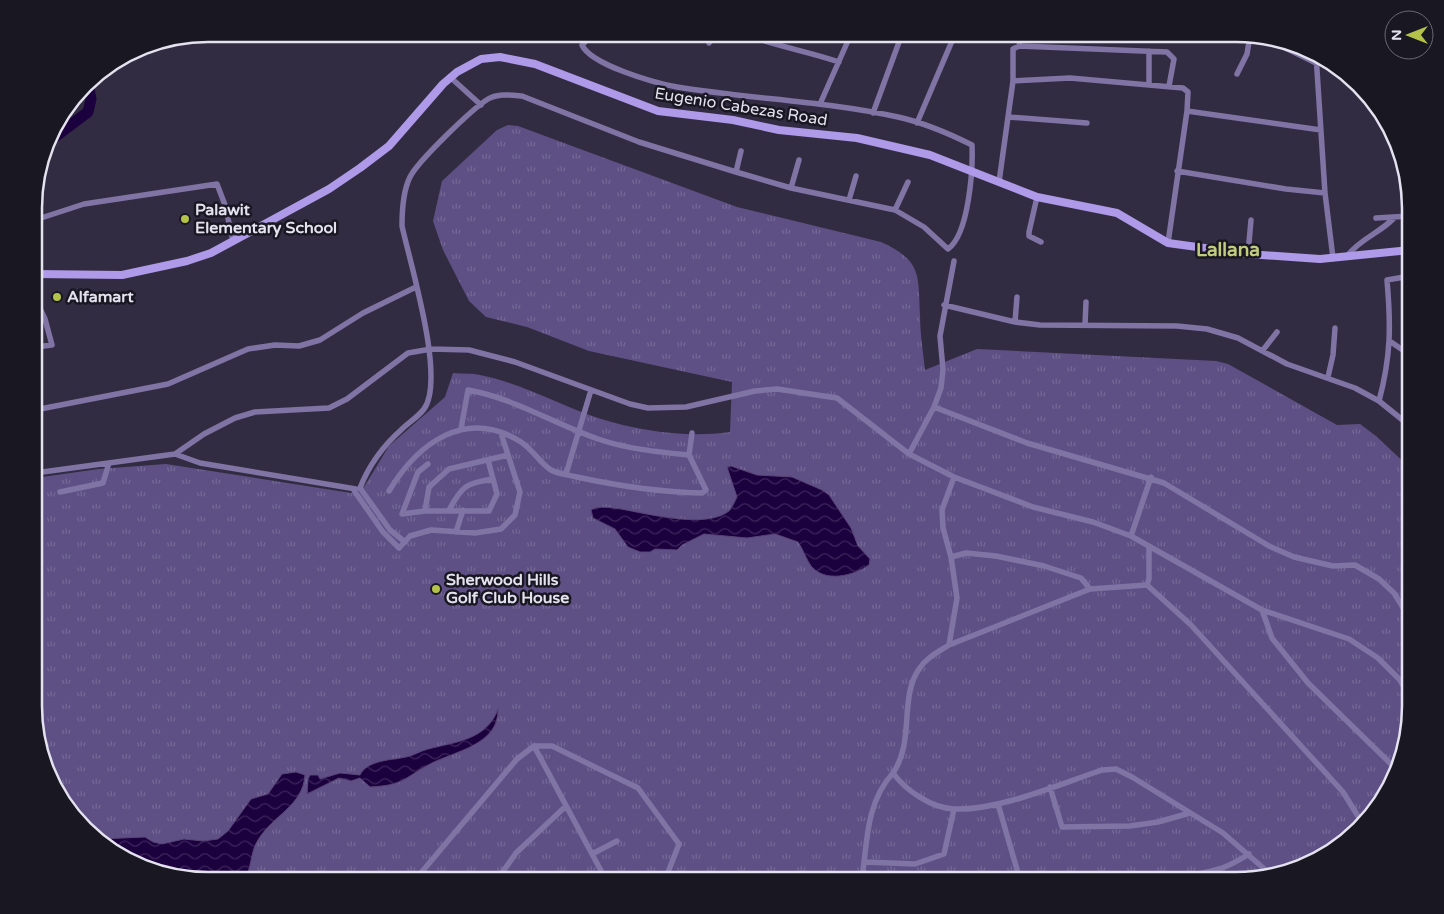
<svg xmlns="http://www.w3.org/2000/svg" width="1444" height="914" font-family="'Varela Round',sans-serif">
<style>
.grass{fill:url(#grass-tufts)}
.water{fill:url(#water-waves);stroke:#584474}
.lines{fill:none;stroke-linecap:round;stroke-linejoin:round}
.river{stroke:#1c013f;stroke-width:11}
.street{stroke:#8074a5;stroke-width:5.5}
.secondary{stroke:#ae9ae8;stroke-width:8}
.poi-dot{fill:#b4c24a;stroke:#191721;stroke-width:2}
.labels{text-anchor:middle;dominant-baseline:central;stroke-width:5;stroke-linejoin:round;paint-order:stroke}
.street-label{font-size:16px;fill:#e5e2f0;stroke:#191721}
.poi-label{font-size:16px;font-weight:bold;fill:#e5e2f0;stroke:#191721;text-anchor:start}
.quarter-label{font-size:19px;font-weight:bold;fill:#c1cc7f;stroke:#191721}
.rim{fill:none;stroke:#e5e2f0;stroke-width:2.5}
</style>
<defs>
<pattern id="grass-tufts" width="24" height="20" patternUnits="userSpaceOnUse" patternTransform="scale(1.25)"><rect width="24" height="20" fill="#5e5084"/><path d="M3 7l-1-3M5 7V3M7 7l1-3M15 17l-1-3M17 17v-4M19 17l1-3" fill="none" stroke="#756996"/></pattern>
<pattern id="water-waves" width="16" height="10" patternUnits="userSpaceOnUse" patternTransform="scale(1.25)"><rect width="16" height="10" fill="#1c013f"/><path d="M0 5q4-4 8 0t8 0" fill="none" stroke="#3d265b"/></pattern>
</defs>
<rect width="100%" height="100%" fill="#322c43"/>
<path class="grass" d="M 508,125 L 518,126 L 737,207 L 881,242 C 922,261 918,274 920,315 C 920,333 923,351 925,370 L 977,349 L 1216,361 L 1228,364 L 1337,425 L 1360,424 L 1376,436 L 1410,468 L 1410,717 L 1381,802 L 1323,857 L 1247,880 L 208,880 L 163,874 L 112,851 L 57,793 L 35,728 L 35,478 L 99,469 L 166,464 L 351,493 L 364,487 L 389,446 L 445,397 L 453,373 C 462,374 472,373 480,375 C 521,383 559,405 598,418 C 639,431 687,438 730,432 L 732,382 L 589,351 L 527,327 L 486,317 L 469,301 L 443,250 L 433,221 L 442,181 L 497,130 Z"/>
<path class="water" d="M 731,466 L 757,475 L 792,477 L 822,490 L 829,495 L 851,528 L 858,546 L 870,559 L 869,565 C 853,576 825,583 811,566 C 806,559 803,549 798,542 L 775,534 L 747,538 L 704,534 L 682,545 L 677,550 L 655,549 L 650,552 L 640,552 L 628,547 L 615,529 L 593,518 L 591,510 C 598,505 612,508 621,509 C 649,514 706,529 729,511 C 732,508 735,501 737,497 L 727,467 Z
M 498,709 C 499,745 455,751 430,764 C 402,779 405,785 370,787 L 360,778 L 351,781 L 339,778 L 307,794 L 308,779 L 310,775 L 318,775 L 320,779 L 340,773 L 360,775 C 367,760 392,760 406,757 C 413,756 420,751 428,749 C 455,742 487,740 498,709 Z
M 296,772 L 305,775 C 303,806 273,815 258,840 C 250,852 252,869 244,880 C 194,880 136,877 100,839 L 145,837 L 153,842 L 162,844 L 184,839 L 203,841 L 218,839 L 228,831 L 251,799 L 268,794 L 282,774 Z"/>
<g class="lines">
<path class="river" d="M 48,142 L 88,112 L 91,99 L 88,84"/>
<path class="street" d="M 744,34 C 775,46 807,51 839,62
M 1265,38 L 1316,63
M 709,43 L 717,34
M 1019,46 L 1022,34
M 1316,55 L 1325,193 L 1333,258
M 1237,74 L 1247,54 L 1250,36
M 450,77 L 481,105
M 1013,81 L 1013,49 L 1019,46 L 1167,52 L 1174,59 L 1169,86
M 1149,85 L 1149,51
M 820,104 L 851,34
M 873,113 L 902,34
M 1008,117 L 1087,123
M 917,123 L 955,34
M 1400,166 L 1403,198 L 1410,214
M 1177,171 L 1286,189 L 1325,193
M 736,172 L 741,151
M 999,182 L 1013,81 L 1070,78 L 1183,88 L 1188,92 L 1187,111 L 1321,130
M 791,188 L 799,160
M 1037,197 L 1029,232 L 1029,236 L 1041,242
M 849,200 L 856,176
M 895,210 L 908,182
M 1376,218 L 1410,216
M 35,220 L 84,204 L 217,184 L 225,205 L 233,241
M 1168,243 L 1187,111
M 1248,254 L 1251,220
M 1347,256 C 1361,238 1380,233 1394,218
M 35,298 L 45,319 L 52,345 L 35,347
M 944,305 L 1015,322 L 1040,325 L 1177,326 L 1207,329 L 1238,338 L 1287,364 L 1355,388 L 1379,401 L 1410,426
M 1015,322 L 1017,297
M 1085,325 L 1086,302
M 1391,342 L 1410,355
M 1263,350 L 1277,332
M 1328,377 L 1333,355 L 1335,328
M 1379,401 C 1391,356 1391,326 1387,280 L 1410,276
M 934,407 L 1027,443 L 1164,483 L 1269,546 L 1294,557 L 1333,566 L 1355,565 L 1379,579 L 1394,593 L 1410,619
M 35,410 L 168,384 L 248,349 L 275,345 L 299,346 L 320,340 L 363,313 L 416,287
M 461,429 L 468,390 C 514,398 554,424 598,439 C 627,449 658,452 689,455
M 175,454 L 200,463 L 356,489
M 909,454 L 934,407 L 941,388 L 943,370 L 940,336 L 954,261
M 428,464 L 418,472 L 402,514 L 425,511 L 489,511 L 497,494 L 488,460
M 35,473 L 175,454 L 204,434 L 235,418 L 255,412 L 329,408 L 347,399 L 408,353 L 431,349 L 469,350 L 515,362 L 630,404 L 648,408 L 686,407 L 755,391 L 777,389 L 837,398 L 909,454 L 954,477 L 1033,507 L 1093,522 L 1131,536 L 1262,610 L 1349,639 L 1378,658 L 1399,679 L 1410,696
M 566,474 L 591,390
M 360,488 C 369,465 383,446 401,430 C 408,423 418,417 424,409 C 446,379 410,263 402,226 C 402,211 403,191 410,177 C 418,161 472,109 488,99 C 498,93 511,95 522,96 L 639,142 L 736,172 L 791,188 L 895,210 L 924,227 L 948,249 C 969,234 973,169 972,145 C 948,133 925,123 898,117 C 825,101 750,99 677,87 C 655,83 591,65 582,45 L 587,40 L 626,34
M 360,488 L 390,530 L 405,542
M 353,489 L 383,532 L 399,548 L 410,536 L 431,530 L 475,533 L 501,529 L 515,515 L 520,492 L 501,433
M 389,491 C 418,443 466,407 521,442 C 532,449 542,465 551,470 C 558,474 569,475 577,477 C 618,486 660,492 702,493 L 706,490 L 689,455 L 692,433
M 60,492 L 103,483 L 109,463
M 449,510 C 462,486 466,483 493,479
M 425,511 L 429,487 L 449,469 L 508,455
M 456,532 L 463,510
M 1131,536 L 1151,477
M 951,557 L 966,553 L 996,556 L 1044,566 L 1081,578 L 1090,589
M 1147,585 L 1149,579 L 1149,546
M 1262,610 L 1272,638 L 1308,683 L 1393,766
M 949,645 L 957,598 L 951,557 L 943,528 L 942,510 L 954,477
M 534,746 L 606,880
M 1050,787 L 1062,827 L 1130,826 L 1158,822 L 1190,813
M 998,804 L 1020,880
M 592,854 L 617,841
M 865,862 L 915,864 L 944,854 L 954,809
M 1269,873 L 1223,833 L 1132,777 L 1116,769 L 1102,770 C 1060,784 998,811 954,809 C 932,808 906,791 893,773 C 915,741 899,698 919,669 C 926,658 938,652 949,645 L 1090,589 L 1147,585 L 1191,625 L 1343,792 L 1361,821
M 415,880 L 517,759 L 534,746 L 552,746 L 638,788 L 679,844 L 665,880
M 497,880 L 516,853 L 566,806
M 862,880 C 867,843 866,802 893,773
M 1062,880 C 1114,877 1171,884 1222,868 C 1231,865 1241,859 1249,854"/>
<path class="secondary" d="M 35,274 L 122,275 L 187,261 L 211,253 L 329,189 L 360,168 L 389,146 L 443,84 L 457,72 L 481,59 L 500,57 L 535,64 L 658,111 L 733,120 L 779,130 L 857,138 L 930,155 L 1037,197 L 1117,213 L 1168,243 L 1248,254 L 1320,259 L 1410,250"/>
</g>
<g class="poi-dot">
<circle cx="185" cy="219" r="5"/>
<circle cx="57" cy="297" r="5"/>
<circle cx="436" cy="589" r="5"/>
</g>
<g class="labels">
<g class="street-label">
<text transform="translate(741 107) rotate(9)">Eugenio Cabezas Road</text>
</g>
<g class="poi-label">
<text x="195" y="210">Palawit<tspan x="195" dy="18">Elementary School</tspan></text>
<text x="67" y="297">Alfamart</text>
<text x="446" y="580">Sherwood Hills<tspan x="446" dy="18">Golf Club House</tspan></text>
</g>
<g class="quarter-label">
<text x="1228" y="250">Lallana</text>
</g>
</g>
<path d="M0 0H1444V914H0ZM208 42H1236A166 166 0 0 1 1402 208V706A166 166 0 0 1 1236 872H208A166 166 0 0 1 42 706V208A166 166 0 0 1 208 42Z" fill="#191721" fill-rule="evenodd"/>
<path class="rim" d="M208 42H1236A166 166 0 0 1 1402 208V706A166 166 0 0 1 1236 872H208A166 166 0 0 1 42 706V208A166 166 0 0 1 208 42Z"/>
<g transform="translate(1409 35) rotate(270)"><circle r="24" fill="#191721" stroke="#6b6874"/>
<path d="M0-4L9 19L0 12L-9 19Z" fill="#b4c24a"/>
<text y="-8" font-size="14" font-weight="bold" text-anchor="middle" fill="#e5e2f0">N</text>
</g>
</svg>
